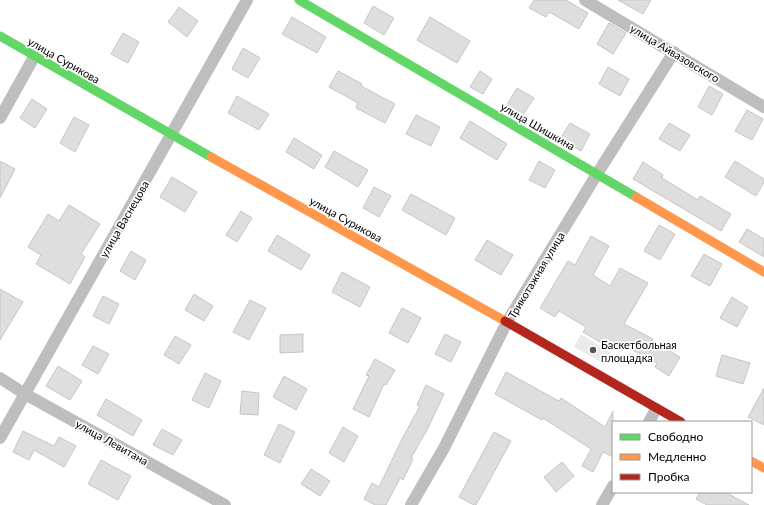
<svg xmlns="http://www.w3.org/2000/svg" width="764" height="505" font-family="Lato,sans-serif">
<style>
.green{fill:#ebebeb}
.building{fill:#dedede;stroke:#c6c6c6}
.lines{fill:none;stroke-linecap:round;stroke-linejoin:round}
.street{stroke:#bebebe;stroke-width:12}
.fast{stroke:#63d668;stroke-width:9}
.slow{stroke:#ff974d;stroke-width:9}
.jam{stroke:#b3261e;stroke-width:9}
.poi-dot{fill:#595959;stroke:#fff;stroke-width:1.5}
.labels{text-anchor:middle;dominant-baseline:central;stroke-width:3.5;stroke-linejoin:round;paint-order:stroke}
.street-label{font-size:11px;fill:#000;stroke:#fff}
.poi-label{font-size:11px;fill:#000;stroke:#fff;text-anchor:start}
</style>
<rect width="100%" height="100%" fill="#fff"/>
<path class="green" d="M 581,334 L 611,353 L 603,363 L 574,347 Z"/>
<path class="building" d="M 534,0 L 566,0 L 588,13 L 579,29 L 549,12 L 546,17 L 529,8 Z
M 618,0 L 651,0 L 643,14 Z
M 373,6 L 394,18 L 384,35 L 364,23 Z
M 179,7 L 198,21 L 187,37 L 168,22 Z
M 292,17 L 326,37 L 317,53 L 282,34 Z
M 430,17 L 470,41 L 457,63 L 417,40 Z
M 609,23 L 626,33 L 613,54 L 597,44 Z
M 123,33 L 139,42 L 128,63 L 111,54 Z
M 243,48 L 260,58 L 248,78 L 232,69 Z
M 608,67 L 629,79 L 620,96 L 599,84 Z
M 338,71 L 362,84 L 361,86 L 395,104 L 385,123 L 356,108 L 358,103 L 329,87 Z
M 480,71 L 492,79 L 483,94 L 470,87 Z
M 709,86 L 723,94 L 712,115 L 698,107 Z
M 517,88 L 534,98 L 521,118 L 505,108 Z
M 237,96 L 269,114 L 259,130 L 228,113 Z
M 32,99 L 47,109 L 35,128 L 20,118 Z
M 747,110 L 763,119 L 752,140 L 735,131 Z
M 416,115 L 440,127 L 431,146 L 406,134 Z
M 74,117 L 89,125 L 75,152 L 60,143 Z
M 470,121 L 507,144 L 497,160 L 460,138 Z
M 570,123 L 590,134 L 581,151 L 560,139 Z
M 669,123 L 690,135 L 680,151 L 659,139 Z
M 294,138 L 322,155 L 314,169 L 286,152 Z
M 334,151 L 368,170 L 358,187 L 325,167 Z
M 0,161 L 15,169 L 0,198 Z
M 539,161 L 555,170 L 545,188 L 529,180 Z
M 735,161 L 764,179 L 764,182 L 756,196 L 725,177 Z
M 643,162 L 663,175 L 662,178 L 698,200 L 700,196 L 731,214 L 721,231 L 633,179 Z
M 172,177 L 197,192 L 185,212 L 160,197 Z
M 374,187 L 391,196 L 379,217 L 363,208 Z
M 411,194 L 455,218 L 446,235 L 402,210 Z
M 69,205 L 100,224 L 81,254 L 85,257 L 70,284 L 36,264 L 41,255 L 28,247 L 48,214 L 59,221 Z
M 241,211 L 252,218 L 237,242 L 226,235 Z
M 659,225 L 675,234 L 660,260 L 644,251 Z
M 747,229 L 764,239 L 764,257 L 739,242 Z
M 277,235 L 310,255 L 301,270 L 268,251 Z
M 591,236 L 609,246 L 593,275 L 610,286 L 620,268 L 648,283 L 624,324 L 653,339 L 652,341 L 680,357 L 669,376 L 655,367 L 657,363 L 615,341 L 610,348 L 583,332 L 586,327 L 559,311 L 555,317 L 540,308 L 568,261 L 575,265 Z
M 487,240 L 513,255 L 501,275 L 475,260 Z
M 131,251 L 146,260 L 135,280 L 120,271 Z
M 704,254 L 722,264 L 710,286 L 691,276 Z
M 342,272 L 370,287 L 360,307 L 332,292 Z
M 0,289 L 23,302 L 0,340 Z
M 194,294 L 213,306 L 204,321 L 185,310 Z
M 103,296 L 119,304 L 109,324 L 93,316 Z
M 732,297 L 748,307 L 737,327 L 720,318 Z
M 250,300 L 266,308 L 249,340 L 233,332 Z
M 402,308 L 421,318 L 408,343 L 389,333 Z
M 303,334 L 303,352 L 280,353 L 280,335 Z
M 445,334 L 461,342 L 451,362 L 435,354 Z
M 175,336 L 191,345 L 179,364 L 164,355 Z
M 93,346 L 109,354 L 98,374 L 82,365 Z
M 722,355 L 750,363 L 743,384 L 716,376 Z
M 375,359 L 395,370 L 386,385 L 384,384 L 369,417 L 353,409 L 369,376 L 366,375 Z
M 58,366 L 82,381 L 70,400 L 46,386 Z
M 506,372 L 559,401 L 561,398 L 605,427 L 613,411 L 613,457 L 603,452 L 593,472 L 582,466 L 591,449 L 543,418 L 542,420 L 495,394 Z
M 205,373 L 221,381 L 209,408 L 192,400 Z
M 284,376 L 307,389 L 296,410 L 273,397 Z
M 426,385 L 444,394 L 428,428 L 411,458 L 413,459 L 403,480 L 400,478 L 386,505 L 375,505 L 364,499 L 372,483 L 379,487 L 402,439 L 420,406 L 417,405 Z
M 764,388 L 764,425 L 748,417 Z
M 242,391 L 259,393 L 258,415 L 240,414 Z
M 106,399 L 142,420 L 133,436 L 97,415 Z
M 279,424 L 295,432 L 280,463 L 264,455 Z
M 343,427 L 358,436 L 344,462 L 329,453 Z
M 162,429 L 182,440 L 173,455 L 153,445 Z
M 23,431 L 54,446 L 59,437 L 76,446 L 64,467 L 34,450 L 29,460 L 13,452 Z
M 494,432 L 511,441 L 476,505 L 474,505 L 459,497 Z
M 101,460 L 131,476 L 118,500 L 88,484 Z
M 562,462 L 574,476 L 556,492 L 544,477 Z
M 311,469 L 330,481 L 320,496 L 301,484 Z
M 700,492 L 725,492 L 749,505 L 707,505 L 696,499 Z"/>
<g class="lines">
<path class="street" d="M 585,0 L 764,107
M 0,118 L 34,57
M 0,378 L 25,394 L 225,505
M 649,422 L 656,409
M 0,438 L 247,0
M 411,505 L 444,448 L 507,322 L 597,174 L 674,52
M 602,505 L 613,486"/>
<path class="fast" d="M 299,0 L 636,197
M 0,36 L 211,157"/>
<path class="slow" d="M 211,157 L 505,321
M 636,197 L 764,272
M 751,461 L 764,468"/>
<path class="jam" d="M 505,321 L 681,422"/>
</g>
<circle class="poi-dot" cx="593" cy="350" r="4"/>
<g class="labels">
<g class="street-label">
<text transform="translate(675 53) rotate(31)">улица Айвазовского</text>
<text transform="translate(64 60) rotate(30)">улица Сурикова</text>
<text transform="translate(538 126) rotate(30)">улица Шишкина</text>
<text transform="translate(124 219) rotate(-60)">улица Васнецова</text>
<text transform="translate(346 219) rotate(29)">улица Сурикова</text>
<text transform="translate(536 275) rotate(-59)">Трикотажная улица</text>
<text transform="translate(112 442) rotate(29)">улица Левитана</text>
</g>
<g class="poi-label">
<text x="601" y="344">Баскетбольная<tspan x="601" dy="13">площадка</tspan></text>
</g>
</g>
<rect x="612" y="421" width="140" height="72" fill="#ffffff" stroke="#999999"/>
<rect x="620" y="434" width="20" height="6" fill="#63d668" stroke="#999999"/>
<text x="648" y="441" font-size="12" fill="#000000">Свободно</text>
<rect x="620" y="454" width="20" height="6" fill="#ff974d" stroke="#999999"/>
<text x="648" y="461" font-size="12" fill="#000000">Медленно</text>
<rect x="620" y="474" width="20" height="6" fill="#b3261e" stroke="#999999"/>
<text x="648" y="481" font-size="12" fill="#000000">Пробка</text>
</svg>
